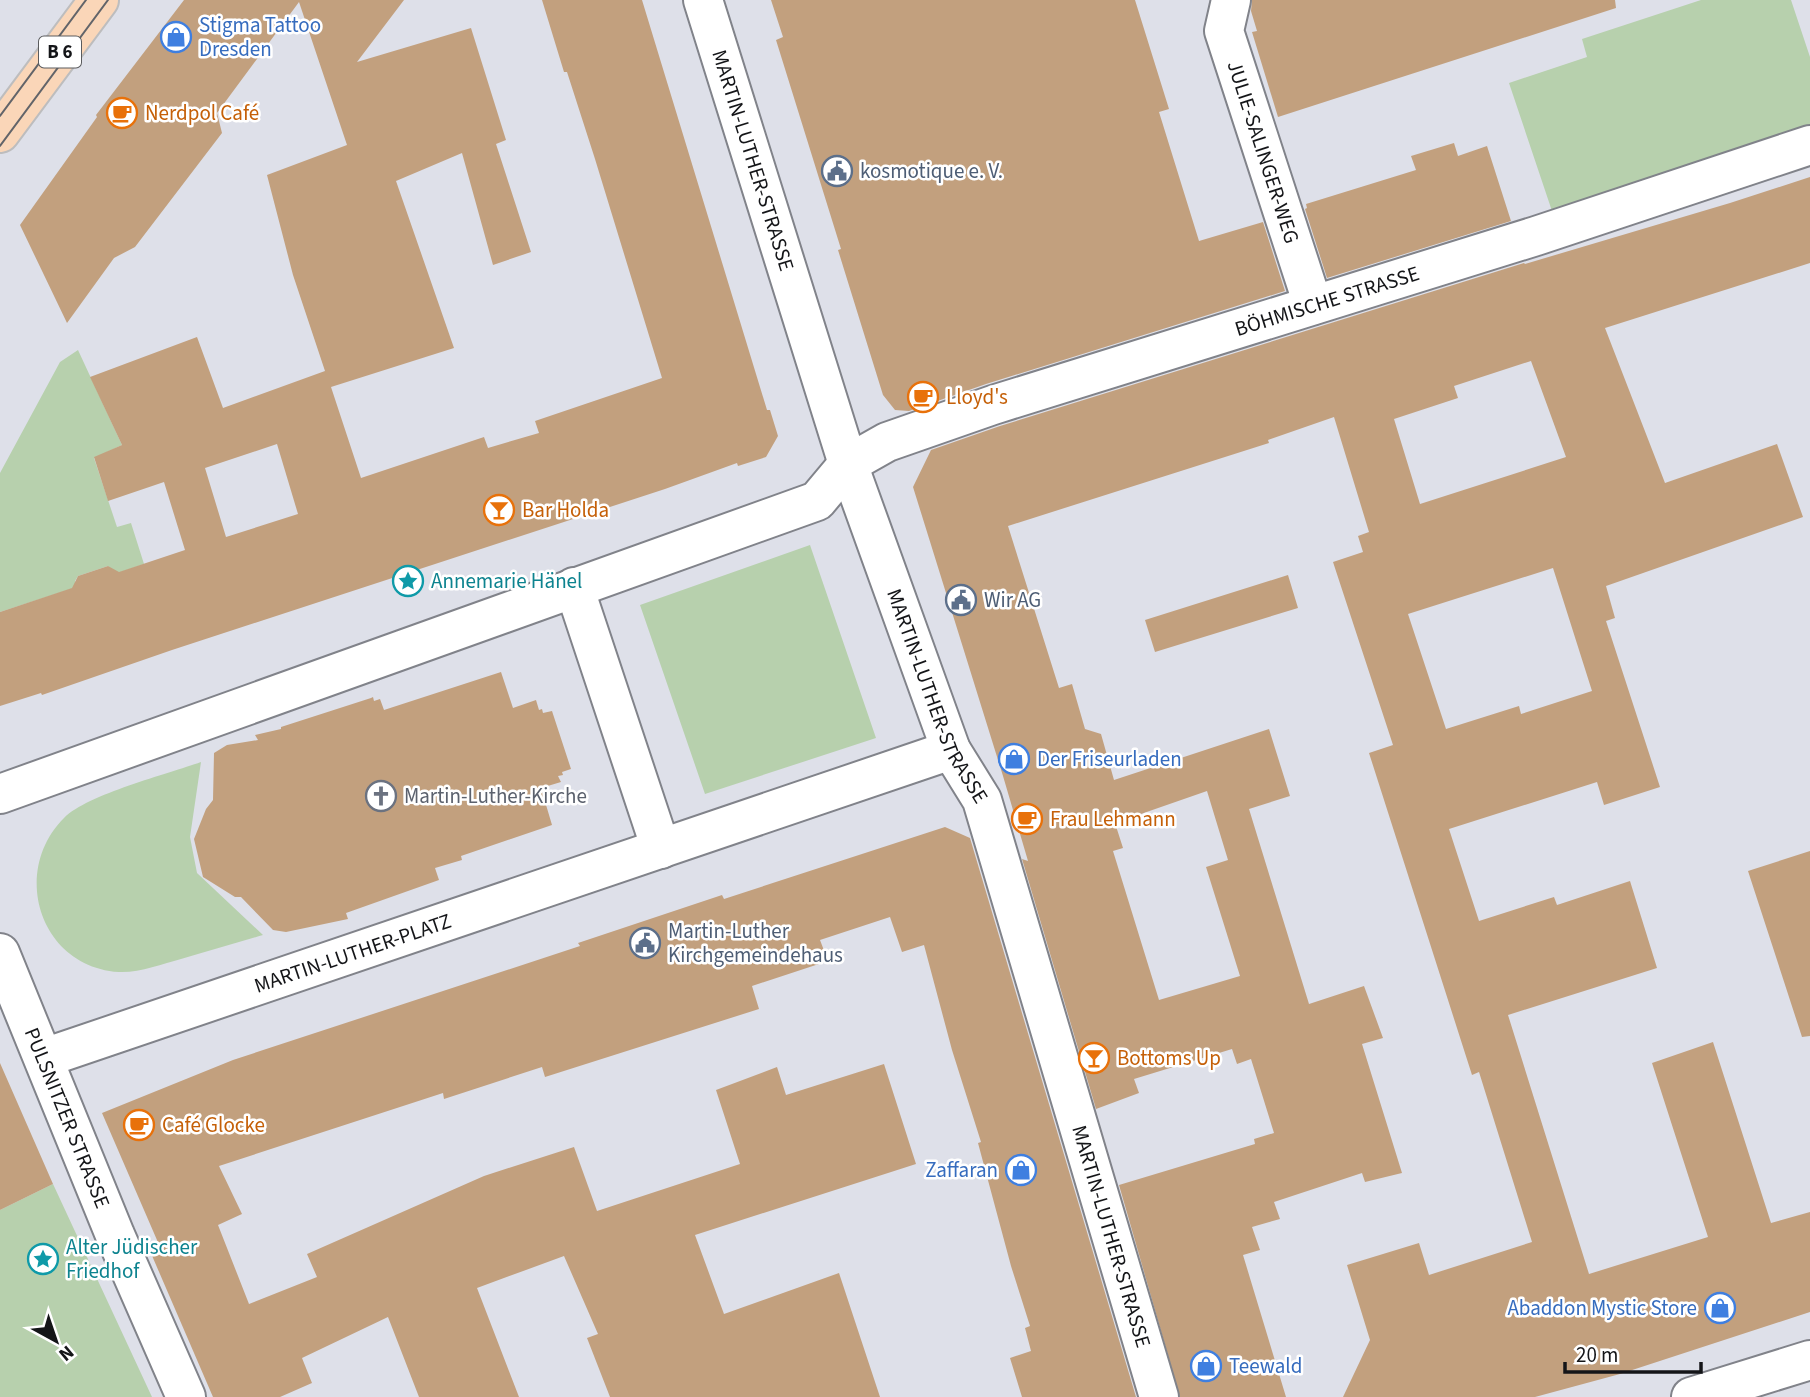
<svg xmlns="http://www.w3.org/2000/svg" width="1810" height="1397" font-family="'Source Sans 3',sans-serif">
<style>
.green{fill:#b7d0ad}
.building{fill:#c2a07e;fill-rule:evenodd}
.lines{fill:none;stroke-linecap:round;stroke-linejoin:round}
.minor-casing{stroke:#81838a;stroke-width:42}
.major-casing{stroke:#bdbdbe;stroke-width:42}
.minor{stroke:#fff;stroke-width:38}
.major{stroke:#fad6b8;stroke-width:38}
.tram{stroke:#626469;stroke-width:2}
.labels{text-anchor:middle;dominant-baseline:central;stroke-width:5;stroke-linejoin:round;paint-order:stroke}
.shield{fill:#fff;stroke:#5a5b5d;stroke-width:2}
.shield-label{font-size:19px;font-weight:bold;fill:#141518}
.shop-label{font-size:21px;fill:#366cbe;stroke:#fff;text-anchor:start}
.food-label{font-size:21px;fill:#c56008;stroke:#fff;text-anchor:start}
.street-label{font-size:21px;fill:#141518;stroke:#fff}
.service-label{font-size:21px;fill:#4e5e75;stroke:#fff;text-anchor:start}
.culture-label{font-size:21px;fill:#0d838f;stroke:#fff;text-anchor:start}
.worship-label{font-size:21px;fill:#5b616d;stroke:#fff;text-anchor:start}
</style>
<rect width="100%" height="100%" fill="#dee0e9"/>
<path class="green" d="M 1701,0 L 1791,0 L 1810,57 L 1810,132 L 1554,217 L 1509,83 L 1587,57 L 1582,39 Z
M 78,350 L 122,445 L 94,458 L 117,527 L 131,523 L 144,564 L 115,574 L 108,566 L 78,576 L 75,581 L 77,587 L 0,612 L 0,473 L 60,362 Z
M 810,545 L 876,738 L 705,794 L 640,605 Z
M 201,762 L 190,837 L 197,873 L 263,935 C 236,943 208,951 181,959 C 162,964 139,973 119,972 C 40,967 10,872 64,818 C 88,794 168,774 201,762 Z
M 53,1184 L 152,1397 L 0,1397 L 0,1210 Z"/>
<path class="building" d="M 184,0 L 404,0 L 357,62 L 471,28 L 506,140 L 496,144 L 531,252 L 493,265 L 462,153 L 396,181 L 454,348 L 331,387 L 361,478 L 484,437 L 488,448 L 539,433 L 535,421 L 662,378 L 595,159 L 567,72 L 564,72 L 542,0 L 642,0 L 767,410 L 770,410 L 778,436 L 766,457 L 738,466 L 737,463 L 665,489 L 172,650 L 42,695 L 41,693 L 0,706 L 0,612 L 72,588 L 78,576 L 108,566 L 119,572 L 185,550 L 164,482 L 108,501 L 94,457 L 122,445 L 90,377 L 197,337 L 223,408 L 325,371 L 293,275 L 267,175 L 347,145 L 299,2 L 217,113 L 222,133 L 135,247 L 114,258 L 67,323 L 20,225 L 97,117 L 96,115 ZM 277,444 L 298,514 L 226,537 L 205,468 Z
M 771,0 L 1135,0 L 1169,109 L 1159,112 L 1199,241 L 1263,222 L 1285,291 L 986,384 L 909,411 L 895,410 L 883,395 L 838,250 L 841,249 L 776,40 L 783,37 Z
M 1252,0 L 1615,0 L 1616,8 L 1278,117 L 1252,32 L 1257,31 L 1251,11 Z
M 1454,143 L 1458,156 L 1487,146 L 1511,221 L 1327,278 L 1305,209 L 1307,208 L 1306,204 L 1416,170 L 1411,156 Z
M 1810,177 L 1810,263 L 1605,328 L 1665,483 L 1777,444 L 1803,517 L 1606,586 L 1615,618 L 1606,621 L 1660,787 L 1604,805 L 1597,782 L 1449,829 L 1479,921 L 1554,897 L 1557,905 L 1630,881 L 1657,968 L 1508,1015 L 1589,1274 L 1708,1237 L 1652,1063 L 1713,1042 L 1771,1223 L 1810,1212 L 1810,1312 L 1620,1374 L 1535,1397 L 1343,1397 L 1370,1340 L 1347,1265 L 1419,1243 L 1429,1275 L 1532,1242 L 1479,1072 L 1472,1075 L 1369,753 L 1393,745 L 1333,562 L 1363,552 L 1358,536 L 1369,532 L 1334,417 L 1268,440 L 1269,443 L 1008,526 L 1059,688 L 1072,684 L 1085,729 L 1101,734 L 1114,780 L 1269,729 L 1290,796 L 1249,809 L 1309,1004 L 1364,986 L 1383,1038 L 1362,1044 L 1402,1173 L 1365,1182 L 1362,1173 L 1274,1202 L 1280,1219 L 1252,1227 L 1260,1250 L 1243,1255 L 1286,1397 L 1180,1397 L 1119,1185 L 1255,1144 L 1254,1139 L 1274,1133 L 1251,1059 L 1237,1064 L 1232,1049 L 1134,1079 L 1139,1093 L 1096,1109 L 1022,859 L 1028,861 L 1003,776 L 913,487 L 931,450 L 1000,426 L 1524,263 L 1525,264 L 1730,203 ZM 1531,361 L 1566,457 L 1420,504 L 1394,419 L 1458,398 L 1454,386 ZM 1553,568 L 1592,691 L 1521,714 L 1519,706 L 1446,729 L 1408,614 ZM 1207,791 L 1228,860 L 1206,867 L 1240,976 L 1159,1000 L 1113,851 L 1123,848 L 1115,823 Z
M 1288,575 L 1298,608 L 1155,652 L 1145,620 Z
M 501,672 L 513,708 L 536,700 L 539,710 L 542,709 L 543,713 L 552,711 L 571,769 L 562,772 L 563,775 L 558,776 L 561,782 L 541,788 L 552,825 L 461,856 L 462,860 L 435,868 L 439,880 L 346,913 L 348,919 L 286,932 L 273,930 L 241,897 L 235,897 L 203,877 L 194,839 L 206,809 L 213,800 L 214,753 L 227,745 L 258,740 L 255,735 L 281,729 L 281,727 L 371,698 L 373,697 L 374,701 L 380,699 L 384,710 Z
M 945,827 L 970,838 L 1136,1397 L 1022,1397 L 1010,1358 L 1031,1351 L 1025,1328 L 1030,1326 L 1011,1266 L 978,1143 L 981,1142 L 952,1050 L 924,945 L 902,952 L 890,917 L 820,940 L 828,961 L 752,986 L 759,1009 L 545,1077 L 542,1067 L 444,1099 L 443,1093 L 219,1166 L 242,1214 L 218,1225 L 249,1304 L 317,1277 L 307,1254 L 484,1176 L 574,1147 L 597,1211 L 740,1164 L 716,1090 L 777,1067 L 786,1095 L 884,1064 L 916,1164 L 695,1235 L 724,1314 L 839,1273 L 880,1397 L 610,1397 L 587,1338 L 598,1334 L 564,1256 L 477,1288 L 519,1397 L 419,1397 L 388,1317 L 302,1358 L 312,1383 L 280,1397 L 213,1397 L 150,1251 L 160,1247 L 102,1113 L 233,1060 L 580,946 L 578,943 L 722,895 L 724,899 Z
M 1810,851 L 1810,1036 L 1802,1037 L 1748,871 Z
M 0,1063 L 53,1184 L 0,1210 Z"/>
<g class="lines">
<g class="minor-casing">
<g id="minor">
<path id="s1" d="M 703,0 L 848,464 L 951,750 L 982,800 L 1159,1397"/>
<path id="s2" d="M 1231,0 L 1224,31 L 1313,305"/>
<path d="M 574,587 L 661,849"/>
<path id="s3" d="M 0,794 L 817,501 L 848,464 L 887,442 L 993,405 L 1536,236 L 1810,145"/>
<path id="s4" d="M 0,953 L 115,1235 L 186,1397"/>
<path id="s5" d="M 44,1058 L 951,750"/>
<path d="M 1691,1397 L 1810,1360"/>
</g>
</g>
<g class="major-casing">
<path id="major" d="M 0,133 L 99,0"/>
</g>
<use href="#minor" class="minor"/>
<use href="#major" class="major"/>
<path class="tram" d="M 0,116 L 86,0
M 0,146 L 108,0"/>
</g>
<defs>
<g id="shop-ring" transform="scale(1.575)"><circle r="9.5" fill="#fff" stroke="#3f7fe0" stroke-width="1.5"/><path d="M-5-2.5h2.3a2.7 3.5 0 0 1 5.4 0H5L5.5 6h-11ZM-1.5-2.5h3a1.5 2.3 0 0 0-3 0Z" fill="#3f7fe0"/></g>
<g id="cafe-ring" transform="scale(1.575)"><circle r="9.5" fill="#fff" stroke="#e8710a" stroke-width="1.5"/><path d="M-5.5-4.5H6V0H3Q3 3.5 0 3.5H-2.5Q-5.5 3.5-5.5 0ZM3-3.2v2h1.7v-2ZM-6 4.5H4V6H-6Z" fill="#e8710a"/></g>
<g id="civic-ring" transform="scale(1.575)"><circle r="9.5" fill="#fff" stroke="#5c6f8a" stroke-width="1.5"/><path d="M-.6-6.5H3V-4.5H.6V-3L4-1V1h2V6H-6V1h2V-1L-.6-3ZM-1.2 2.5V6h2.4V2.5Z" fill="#5c6f8a"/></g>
<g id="bar-ring" transform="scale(1.575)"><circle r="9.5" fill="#fff" stroke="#e8710a" stroke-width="1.5"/><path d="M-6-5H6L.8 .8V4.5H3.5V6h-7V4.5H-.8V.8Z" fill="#e8710a"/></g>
<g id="sight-ring" transform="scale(1.575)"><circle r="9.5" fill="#fff" stroke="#0f9aa8" stroke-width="1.5"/><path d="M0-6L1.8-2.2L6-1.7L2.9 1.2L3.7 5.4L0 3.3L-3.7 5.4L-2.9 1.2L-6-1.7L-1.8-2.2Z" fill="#0f9aa8"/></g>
<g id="church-ring" transform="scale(1.575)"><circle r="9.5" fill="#fff" stroke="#6b7280" stroke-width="1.5"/><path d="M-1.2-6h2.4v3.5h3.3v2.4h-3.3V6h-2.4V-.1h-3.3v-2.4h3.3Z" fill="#6b7280"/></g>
</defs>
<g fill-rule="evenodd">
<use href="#shop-ring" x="176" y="37"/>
<use href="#cafe-ring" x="122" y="113"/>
<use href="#civic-ring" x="837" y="171"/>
<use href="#cafe-ring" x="923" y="397"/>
<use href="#bar-ring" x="499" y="510"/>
<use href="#sight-ring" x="408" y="581"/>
<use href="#civic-ring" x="961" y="600"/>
<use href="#shop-ring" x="1014" y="759"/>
<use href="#church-ring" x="381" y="796"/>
<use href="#cafe-ring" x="1027" y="819"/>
<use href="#civic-ring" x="645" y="943"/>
<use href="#bar-ring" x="1094" y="1058"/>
<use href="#cafe-ring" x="139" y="1125"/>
<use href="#shop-ring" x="1021" y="1170"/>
<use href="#sight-ring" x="43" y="1259"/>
<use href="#shop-ring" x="1720" y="1308"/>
<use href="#shop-ring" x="1206" y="1366"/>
</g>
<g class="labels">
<rect class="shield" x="39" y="36.5" width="42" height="31" rx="5"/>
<g class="shield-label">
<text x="60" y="52">B 6</text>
</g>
<g class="shop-label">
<text x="199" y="25">Stigma Tattoo<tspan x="199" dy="24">Dresden</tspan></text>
<text x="1037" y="759">Der Friseurladen</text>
<text x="998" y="1170" text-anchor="end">Zaffaran</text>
<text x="1697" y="1308" text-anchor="end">Abaddon Mystic Store</text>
<text x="1229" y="1366">Teewald</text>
</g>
<g class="food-label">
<text x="145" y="113">Nerdpol Café</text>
<text x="946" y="397">Lloyd's</text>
<text x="522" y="510">Bar Holda</text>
<text x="1050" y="819">Frau Lehmann</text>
<text x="1117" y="1058">Bottoms Up</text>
<text x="162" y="1125">Café Glocke</text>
</g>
<g class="street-label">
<text stroke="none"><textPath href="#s2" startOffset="159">JULIE-SALINGER-WEG</textPath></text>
<text stroke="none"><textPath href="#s1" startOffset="168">MARTIN-LUTHER-STRASSE</textPath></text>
<text stroke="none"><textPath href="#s3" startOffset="1423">BÖHMISCHE STRASSE</textPath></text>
<text stroke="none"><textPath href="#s1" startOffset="735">MARTIN-LUTHER-STRASSE</textPath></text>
<text stroke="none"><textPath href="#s5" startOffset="326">MARTIN-LUTHER-PLATZ</textPath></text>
<text stroke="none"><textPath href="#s4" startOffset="178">PULSNITZER STRASSE</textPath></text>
<text stroke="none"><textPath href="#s1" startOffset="1304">MARTIN-LUTHER-STRASSE</textPath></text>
</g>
<g class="service-label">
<text x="860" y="171">kosmotique e. V.</text>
<text x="984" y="600">Wir AG</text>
<text x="668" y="931">Martin-Luther<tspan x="668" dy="24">Kirchgemeindehaus</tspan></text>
</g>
<g class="culture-label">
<text x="431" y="581">Annemarie Hänel</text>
<text x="66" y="1247">Alter Jüdischer<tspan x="66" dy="24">Friedhof</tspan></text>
</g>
<g class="worship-label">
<text x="404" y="796">Martin-Luther-Kirche</text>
</g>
</g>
<g transform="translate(56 1341) rotate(140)" stroke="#ffffff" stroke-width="5" paint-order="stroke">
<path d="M0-5L12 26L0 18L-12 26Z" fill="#141518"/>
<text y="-10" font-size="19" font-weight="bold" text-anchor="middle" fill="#141518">N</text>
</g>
<path d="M1565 1362v10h136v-10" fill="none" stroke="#141518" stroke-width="3.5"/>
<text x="1576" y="1362" font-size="21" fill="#141518" stroke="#ffffff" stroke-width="5" paint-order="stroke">20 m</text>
</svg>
